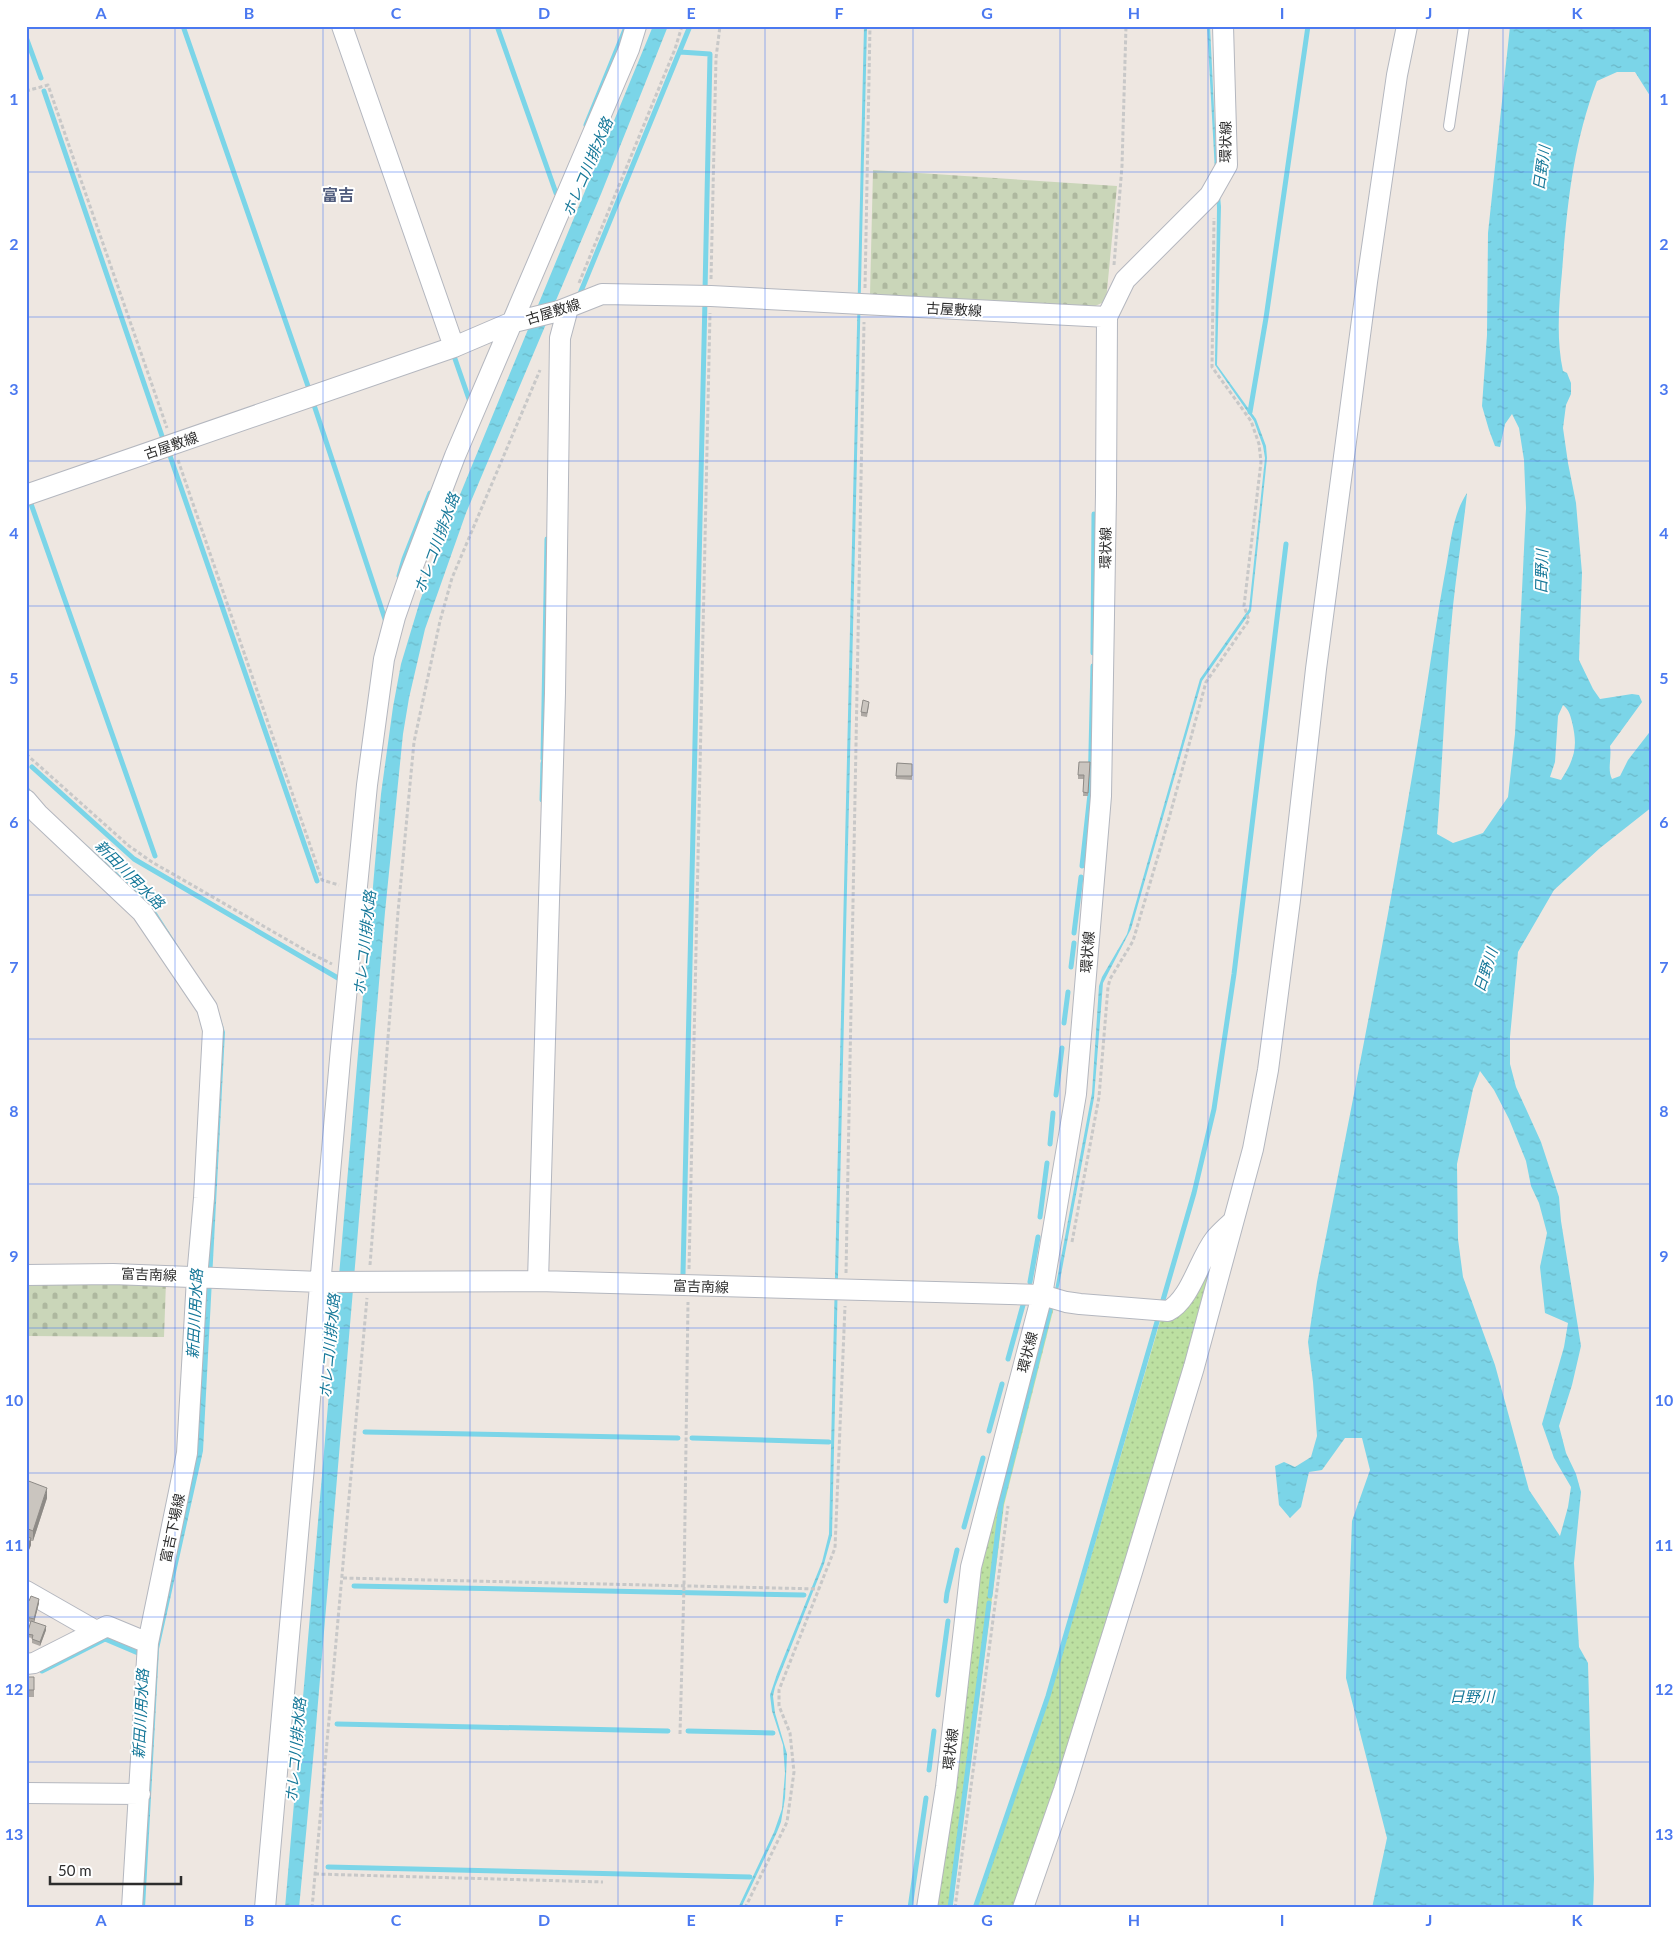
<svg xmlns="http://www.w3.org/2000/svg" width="1678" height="1934" font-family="Lato,'Noto Sans JP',sans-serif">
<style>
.grass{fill:url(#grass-dots)}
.cemetery{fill:url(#cemetery-stones)}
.water{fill:url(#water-ripples);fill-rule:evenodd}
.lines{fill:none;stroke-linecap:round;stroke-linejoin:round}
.stream{stroke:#7bd5e8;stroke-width:5}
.lane-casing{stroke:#b4b7bf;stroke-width:12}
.street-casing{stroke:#b4b7bf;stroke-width:22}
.path{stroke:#c8c8c8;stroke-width:3;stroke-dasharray:4 2.5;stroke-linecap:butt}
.lane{stroke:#fff;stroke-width:10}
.street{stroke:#fff;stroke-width:20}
.wall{fill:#aea9a4}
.shaded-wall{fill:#8d8a86}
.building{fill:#cac5bf;stroke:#8d8a86}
.grid{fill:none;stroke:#4b79f0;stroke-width:1;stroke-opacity:0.55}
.labels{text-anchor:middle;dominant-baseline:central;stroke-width:4;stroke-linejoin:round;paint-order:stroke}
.street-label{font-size:14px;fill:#2d2d2d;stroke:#fff}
.water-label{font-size:15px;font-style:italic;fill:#167899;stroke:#fff}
.quarter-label{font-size:16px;font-weight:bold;fill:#4f5b7c;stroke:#fff}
.neatline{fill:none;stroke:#4b79f0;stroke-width:2}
.grid-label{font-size:16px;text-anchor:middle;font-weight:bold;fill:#4b79f0}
</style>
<defs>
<pattern id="grass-dots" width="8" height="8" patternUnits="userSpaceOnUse" patternTransform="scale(1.25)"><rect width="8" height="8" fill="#bce0a1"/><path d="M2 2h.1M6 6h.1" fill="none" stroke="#a2c08b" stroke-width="1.8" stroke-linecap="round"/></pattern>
<pattern id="cemetery-stones" width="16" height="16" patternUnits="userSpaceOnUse" patternTransform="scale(1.25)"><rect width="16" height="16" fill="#cad6b9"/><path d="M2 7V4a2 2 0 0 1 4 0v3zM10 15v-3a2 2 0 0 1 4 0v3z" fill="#aeb89f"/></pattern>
<pattern id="water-ripples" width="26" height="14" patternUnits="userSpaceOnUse" patternTransform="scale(1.25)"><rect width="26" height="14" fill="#7bd5e8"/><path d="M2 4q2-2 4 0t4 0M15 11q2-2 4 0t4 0" fill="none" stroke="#6bb7c7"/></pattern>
</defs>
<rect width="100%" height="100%" fill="#eee7e1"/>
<path class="grass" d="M 1222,1241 L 1095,1669 L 1015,1908 L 973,1908 L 1050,1696 L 1162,1315 Z
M 1055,1303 L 1004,1505 L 952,1908 L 936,1908 L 980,1568 L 1046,1308 Z"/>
<path class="cemetery" d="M 873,170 L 1117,186 L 1106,301 L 1093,307 L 870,295 Z
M 26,1282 L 166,1282 L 164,1337 L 26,1336 Z"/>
<path class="water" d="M 653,26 L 668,26 L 601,194 L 466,513 L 425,629 L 409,698 L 403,734 L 385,912 L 315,1738 L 299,1908 L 285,1908 L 363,995 L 340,983 L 341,978 L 364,990 L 381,794 L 393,707 L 401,664 L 420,601 L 445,531 Z
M 864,26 L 867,26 L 832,1535 L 824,1564 L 775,1687 L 773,1696 L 775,1713 L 787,1754 L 785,1798 L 781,1822 L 777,1832 L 741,1908 L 738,1908 L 774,1832 L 782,1809 L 785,1773 L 783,1745 L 772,1711 L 770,1695 L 777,1674 L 822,1562 L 829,1534 Z
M 1207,26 L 1210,26 L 1216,150 L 1221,207 L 1217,365 L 1256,419 L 1266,446 L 1267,458 L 1251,611 L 1202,681 L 1131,929 L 1103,983 L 1094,1098 L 1058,1291 L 1055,1290 L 1092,1093 L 1099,986 L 1102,977 L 1127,934 L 1200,679 L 1249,609 L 1265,458 L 1263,446 L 1254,421 L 1215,365 L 1217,208 Z
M 1510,26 L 1652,26 L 1652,99 L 1635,72 L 1617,72 L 1597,81 C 1573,144 1567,205 1562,272 C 1559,304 1556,339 1563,371 L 1567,373 L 1571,383 L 1571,394 L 1566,405 L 1563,428 L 1568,463 L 1576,503 L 1582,573 L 1579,660 L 1593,689 L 1600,699 L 1632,694 L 1639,695 L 1642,702 L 1610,746 C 1612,758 1607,769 1612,779 L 1620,776 L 1628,760 L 1652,729 L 1652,807 L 1600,848 L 1554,890 L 1518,952 L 1510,1037 L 1510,1064 L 1516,1087 L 1541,1142 L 1559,1197 L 1561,1221 L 1581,1346 L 1572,1385 L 1559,1426 L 1566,1453 L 1576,1474 L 1581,1492 L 1574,1563 L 1579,1647 L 1588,1663 L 1594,1879 L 1593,1908 L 1372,1908 L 1387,1838 L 1346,1678 L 1352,1521 L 1370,1470 L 1362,1438 L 1345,1438 L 1322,1470 L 1309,1472 L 1301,1507 L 1290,1518 L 1279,1505 L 1275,1466 L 1284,1462 L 1295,1467 L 1311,1457 L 1317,1436 L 1313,1382 L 1308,1342 L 1317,1282 C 1354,1095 1391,909 1421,722 C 1430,668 1437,615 1447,562 C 1451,539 1454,512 1467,493 C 1463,531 1457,568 1453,606 C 1445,682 1443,758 1437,834 L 1453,843 L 1483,833 L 1508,797 L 1515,734 L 1526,508 L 1524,460 L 1519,428 L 1512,414 L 1505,424 L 1500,447 L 1495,446 L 1489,430 L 1482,406 L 1487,335 L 1488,233 ZM 1563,705 C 1569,710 1570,714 1572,722 C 1578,747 1575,758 1561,780 L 1550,777 L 1555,762 L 1558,716 ZM 1480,1071 L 1494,1090 L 1509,1119 L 1526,1161 L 1531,1186 L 1539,1203 L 1547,1233 L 1540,1267 L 1545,1313 L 1568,1323 L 1564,1347 L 1542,1424 L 1554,1458 L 1571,1487 L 1568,1507 L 1560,1536 L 1529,1490 L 1495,1365 L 1463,1277 L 1458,1239 L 1457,1164 L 1473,1089 Z
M 26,784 L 41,804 L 142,895 L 157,913 L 217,1007 L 225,1032 L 203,1451 L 159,1649 L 145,1908 L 138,1908 L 153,1649 L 187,1493 L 218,1032 L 159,926 L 26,795 Z"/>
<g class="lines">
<path class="stream" d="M 183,26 L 309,389
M 497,26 L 556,193 L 558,195
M 26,37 L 41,78
M 680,52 L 710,54 L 705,291
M 44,91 L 163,439
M 586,125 L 626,27
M 579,296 L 690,26
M 454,356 L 470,402 L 469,405
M 314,405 L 386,622
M 1250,412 L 1266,318 L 1308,26
M 169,453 L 317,881
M 30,501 L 155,856
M 399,576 L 404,559 L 430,493
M 1093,653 L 1094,514
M 543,759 L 547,539
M 32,767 L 134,859 L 343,981
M 542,800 L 543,763
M 1082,866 L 1090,794 L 1093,666
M 1074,933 L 1081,877
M 1071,967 L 1074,943
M 1064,1023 L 1068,992
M 1056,1095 L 1062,1048
M 1050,1144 L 1053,1113
M 1040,1217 L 1047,1163
M 683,1274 L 705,299
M 1030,1282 L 1038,1237
M 1161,1307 L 1194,1193 L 1214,1109 L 1234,974 L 1286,544
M 1008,1359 L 1023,1305
M 989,1431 L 1002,1384
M 365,1432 L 678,1438
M 692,1438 L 829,1442
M 964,1527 L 983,1458
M 354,1586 L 804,1595
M 990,1596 L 1001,1504 L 1050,1310
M 946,1601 L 947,1593 L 957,1550
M 42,1671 L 105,1639 L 138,1653
M 938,1695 L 948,1621
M 337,1724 L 668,1731
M 688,1731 L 773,1733
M 929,1770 L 934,1731
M 328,1867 L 750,1877
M 910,1908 L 926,1798
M 950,1908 L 989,1603
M 975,1908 L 1048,1696 L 1159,1315"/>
<g class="lane-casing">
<path id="lane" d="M 1449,126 L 1464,26"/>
</g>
<g class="street-casing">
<path id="street" d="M 342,26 L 454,347
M 26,495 L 454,347 L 510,323 L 559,311 L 602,294 L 711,296 L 1107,317
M 26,800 L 38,814 L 142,912 L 207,1008 L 213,1030 L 204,1198 L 197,1278 L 187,1453 L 148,1643 L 107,1626 L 34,1663 L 26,1664
M 26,1275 L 113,1274 L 321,1282 L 538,1281 L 1042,1295 L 1066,1302 L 1080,1304 L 1168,1311 C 1191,1299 1199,1259 1215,1239 C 1220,1233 1227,1227 1232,1222
M 538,1281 L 555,693 L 560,338 L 568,308
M 26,1591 L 96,1631
M 26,1793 L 140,1794
M 132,1908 L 148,1643
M 265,1908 L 341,1048 L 367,785 L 384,659 L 395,617 L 410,574 L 455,456 L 629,49 L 636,26
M 927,1908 L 946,1787 L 971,1567 L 1042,1295 L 1076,1094 L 1101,796 L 1106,494 L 1107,317 L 1125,280 L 1210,195 L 1227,165 L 1223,26
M 1023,1908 L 1064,1790 L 1132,1572 L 1194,1367 L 1253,1149 L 1268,1070 L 1290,900 L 1316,669 L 1367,282 L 1397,75 L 1407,26"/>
</g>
<path class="path" d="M 26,91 L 48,85 L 167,428
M 1114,265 L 1122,166 L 1126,26
M 711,279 L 716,58 L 720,26
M 579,283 L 675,49 L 682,26
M 865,288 L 870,26
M 178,460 L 322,880 L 339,885
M 26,754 L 129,846 L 152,862 L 310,953 L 332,964
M 1072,1242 L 1099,1097 L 1108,987 L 1110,979 L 1133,941 L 1168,822 L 1206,682 L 1249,620 L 1244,606 L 1261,462 L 1259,444 L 1251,421 L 1212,367 L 1214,218
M 370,1265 L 398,912 L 414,742 L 440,621 L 452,578 L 540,370
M 689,1269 L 710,313
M 846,1273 L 864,322
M 343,1578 L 819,1589
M 680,1734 L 684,1586 L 688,1302
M 315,1874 L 603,1882
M 312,1908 L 367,1298
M 745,1908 L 787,1822 L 794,1772 L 790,1733 L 779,1706 L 779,1690 L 835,1548 L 845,1306
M 955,1908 L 1008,1506"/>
<use href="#lane" class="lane"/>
<use href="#street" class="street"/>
</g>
<path class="wall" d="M 869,705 L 867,717 L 861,716 L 861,712 Z
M 1090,762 L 1088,796 L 1083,796 L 1084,779 L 1078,779 L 1078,775 Z
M 897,763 L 912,764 L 912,780 L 896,779 Z
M 26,1480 L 47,1498 L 33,1541 L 31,1541 L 31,1545 L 26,1557 Z
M 26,1601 L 39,1603 L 34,1622 L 46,1630 L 40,1646 L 32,1643 L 32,1638 L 27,1637 L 27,1634 L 31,1622 L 26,1621 Z
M 26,1677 L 34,1677 L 34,1697 L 26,1697 Z"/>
<path class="shaded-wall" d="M 47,1488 L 47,1498 L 33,1541 L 33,1531 Z
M 31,1538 L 31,1545 L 26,1557 L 26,1550 Z
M 39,1599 L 39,1603 L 34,1623 L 34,1619 Z
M 46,1626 L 46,1630 L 40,1646 L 40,1642 Z"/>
<path class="building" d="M 863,700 L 869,702 L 867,713 L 861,712 Z
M 1079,762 L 1090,762 L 1088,793 L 1083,792 L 1084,775 L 1078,775 Z
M 897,763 L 912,764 L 912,776 L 896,776 Z
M 26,1480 L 47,1488 L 33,1531 L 26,1528 Z
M 26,1537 L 31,1538 L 26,1550 Z
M 31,1596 L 39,1599 L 34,1619 L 26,1617 L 26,1601 L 29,1601 Z
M 31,1621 L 46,1626 L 40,1642 L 32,1639 L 33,1635 L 27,1634 Z
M 26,1677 L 34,1677 L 34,1690 L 26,1690 Z"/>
<path class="grid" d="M 175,26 L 175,1908M 323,26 L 323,1908M 470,26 L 470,1908M 618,26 L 618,1908M 765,26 L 765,1908M 913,26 L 913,1908M 1060,26 L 1060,1908M 1208,26 L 1208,1908M 1355,26 L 1355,1908M 1503,26 L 1503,1908M 26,172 L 1652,172M 26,317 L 1652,317M 26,461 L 1652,461M 26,606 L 1652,606M 26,750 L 1652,750M 26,895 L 1652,895M 26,1039 L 1652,1039M 26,1184 L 1652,1184M 26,1328 L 1652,1328M 26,1473 L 1652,1473M 26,1617 L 1652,1617M 26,1762 L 1652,1762"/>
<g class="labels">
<g class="street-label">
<text transform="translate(1225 142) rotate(-89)">環状線</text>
<text transform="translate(954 309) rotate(3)">古屋敷線</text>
<text transform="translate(553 311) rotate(-17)">古屋敷線</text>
<text transform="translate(171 445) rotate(-19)">古屋敷線</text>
<text transform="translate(1105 548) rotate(-89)">環状線</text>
<text transform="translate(1087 952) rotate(-85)">環状線</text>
<text transform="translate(149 1274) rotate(2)">富吉南線</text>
<text transform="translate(701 1286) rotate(2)">富吉南線</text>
<text transform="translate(1027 1352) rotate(-75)">環状線</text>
<text transform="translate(172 1528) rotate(-78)">富吉下場線</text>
<text transform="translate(950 1749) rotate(-83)">環状線</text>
</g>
<g class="water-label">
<text transform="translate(587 167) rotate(-67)">ホレコ川排水路</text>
<text transform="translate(1541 168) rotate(-82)">日野川</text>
<text transform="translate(436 543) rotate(-70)">ホレコ川排水路</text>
<text transform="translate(1541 572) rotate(-89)">日野川</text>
<text transform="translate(130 874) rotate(45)">新田川用水路</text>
<text transform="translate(364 943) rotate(-84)">ホレコ川排水路</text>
<text transform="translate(1485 970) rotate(-72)">日野川</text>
<text transform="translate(194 1314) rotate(-87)">新田川用水路</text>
<text transform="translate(329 1346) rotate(-85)">ホレコ川排水路</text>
<text x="1472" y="1696">日野川</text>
<text transform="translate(140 1714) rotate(-87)">新田川用水路</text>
<text transform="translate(295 1750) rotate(-85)">ホレコ川排水路</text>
</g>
<g class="quarter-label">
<text x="338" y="194">富吉</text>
</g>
</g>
<rect width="1678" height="1934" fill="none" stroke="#ffffff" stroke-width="55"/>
<path d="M50 1876v8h131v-8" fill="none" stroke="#2d2d2d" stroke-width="2.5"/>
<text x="58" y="1876" font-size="15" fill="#2d2d2d" stroke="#ffffff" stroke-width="4" paint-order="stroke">50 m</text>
<rect x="28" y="28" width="1622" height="1878" class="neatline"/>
<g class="grid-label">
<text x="101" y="19">A</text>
<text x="249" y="19">B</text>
<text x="396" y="19">C</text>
<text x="544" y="19">D</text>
<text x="691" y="19">E</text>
<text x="839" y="19">F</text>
<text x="987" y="19">G</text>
<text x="1134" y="19">H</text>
<text x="1282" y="19">I</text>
<text x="1429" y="19">J</text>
<text x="1577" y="19">K</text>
<text x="14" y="105">1</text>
<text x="1664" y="105">1</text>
<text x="14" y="250">2</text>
<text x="1664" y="250">2</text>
<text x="14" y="395">3</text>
<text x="1664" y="395">3</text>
<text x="14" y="539">4</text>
<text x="1664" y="539">4</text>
<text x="14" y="684">5</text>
<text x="1664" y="684">5</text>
<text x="14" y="828">6</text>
<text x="1664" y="828">6</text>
<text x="14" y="973">7</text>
<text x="1664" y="973">7</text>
<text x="14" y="1117">8</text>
<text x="1664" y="1117">8</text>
<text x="14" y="1262">9</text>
<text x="1664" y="1262">9</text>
<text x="14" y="1406">10</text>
<text x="1664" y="1406">10</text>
<text x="14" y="1551">11</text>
<text x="1664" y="1551">11</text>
<text x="14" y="1695">12</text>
<text x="1664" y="1695">12</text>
<text x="14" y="1840">13</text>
<text x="1664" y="1840">13</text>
<text x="101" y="1926">A</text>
<text x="249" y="1926">B</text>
<text x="396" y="1926">C</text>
<text x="544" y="1926">D</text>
<text x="691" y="1926">E</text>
<text x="839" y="1926">F</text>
<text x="987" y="1926">G</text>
<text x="1134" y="1926">H</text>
<text x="1282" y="1926">I</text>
<text x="1429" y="1926">J</text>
<text x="1577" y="1926">K</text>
</g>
</svg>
